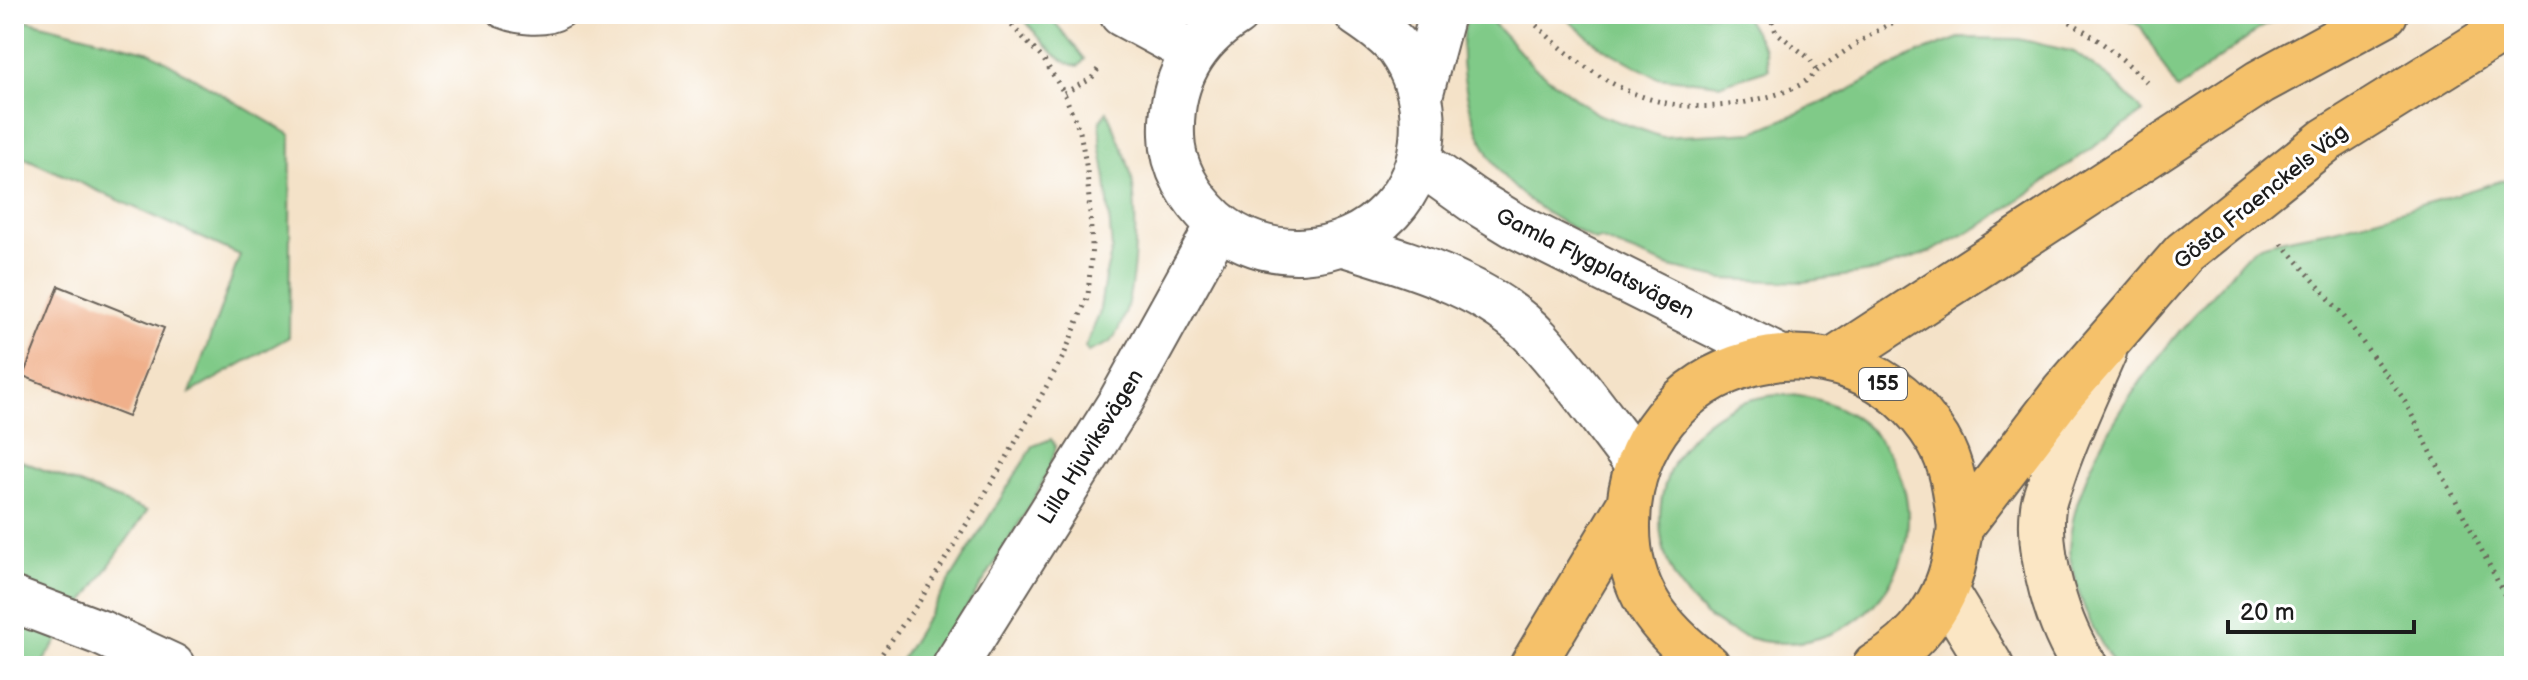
<svg xmlns="http://www.w3.org/2000/svg" width="2528" height="680" font-family="'Balsamiq Sans',sans-serif">
<style>
.green{fill:#80ca88;stroke:#4e7352;stroke-width:2}
.building{fill:#f0b08b}
.lines{fill:none;stroke-linecap:round;stroke-linejoin:round}
.lane-casing{stroke:#686158;stroke-width:30}
.street-casing{stroke:#686158;stroke-width:48}
.secondary-casing{stroke:#686158;stroke-width:48}
.primary-casing{stroke:#686158;stroke-width:48}
.path{stroke:#686158;stroke-width:5;stroke-dasharray:2 6;stroke-linecap:butt}
.lane{stroke:#fff;stroke-width:26}
.street{stroke:#fff;stroke-width:44}
.secondary{stroke:#fbe6c4;stroke-width:44}
.primary{stroke:#f5c16b;stroke-width:44}
.labels{text-anchor:middle;dominant-baseline:central;stroke-width:6;stroke-linejoin:round;paint-order:stroke}
.shield{fill:#fff;stroke:#606060;stroke-width:2}
.shield-label{font-size:20px;font-weight:bold;fill:#1c1c1c}
.street-label{font-size:22px;fill:#1c1c1c;stroke:#fff}
</style>
<rect width="100%" height="100%" fill="#fff"/>
<filter id="ink" filterUnits="userSpaceOnUse"><feTurbulence type="fractalNoise" baseFrequency=".0125" numOctaves="2"/><feDisplacementMap in="SourceGraphic" scale="16" xChannelSelector="R" yChannelSelector="G"/><feConvolveMatrix kernelMatrix="1 2 1 2 8 2 1 2 1" color-interpolation-filters="sRGB"/></filter>
<filter id="wash" filterUnits="userSpaceOnUse"><feTurbulence type="fractalNoise" baseFrequency=".006" numOctaves="4" result="noise"/><feDisplacementMap in="SourceGraphic" scale="32" xChannelSelector="R" yChannelSelector="G"/><feGaussianBlur stdDeviation="1.8" result="paint"/><feColorMatrix in="noise" values="0 0 0 0 0 0 0 0 0 0 0 0 0 0 0 0 0 1.4 0 .05"/><feComposite in="paint" operator="in"/></filter>
<g filter="url(#wash)">
<rect width="100%" height="100%" fill="#f4e2c8"/>
<path class="green" d="M 1019,14 L 1048,14 L 1085,59 L 1079,66 C 1054,64 1036,31 1019,14 Z
M 1469,14 L 1485,14 L 1534,67 L 1597,114 L 1662,137 L 1754,132 L 1842,94 L 1911,56 L 1959,38 L 2019,39 L 2074,52 L 2112,80 L 2143,112 L 1986,223 L 1930,252 L 1876,271 L 1803,282 L 1723,279 L 1670,267 L 1600,239 L 1595,241 C 1562,222 1524,203 1500,172 C 1473,136 1450,57 1469,14 Z
M 1560,14 L 1743,14 L 1764,48 L 1769,69 L 1721,84 L 1656,77 L 1600,46 Z
M 2118,14 L 2287,14 L 2259,29 L 2177,90 L 2141,27 Z
M 14,17 L 150,52 L 291,135 L 289,337 L 190,393 L 240,255 L 14,153 Z
M 1107,111 C 1115,132 1126,153 1131,174 C 1139,212 1138,312 1110,342 C 1105,346 1094,349 1088,352 L 1085,347 L 1099,315 L 1105,277 L 1112,250 L 1106,179 L 1100,143 L 1100,122 Z
M 2514,177 L 2514,666 L 2115,666 C 2096,636 2081,608 2074,573 C 2072,566 2069,557 2069,549 C 2074,456 2161,347 2224,282 C 2234,271 2245,254 2257,247 C 2268,240 2318,233 2334,229 C 2394,214 2454,195 2514,177 Z
M1660 519a124 124 0 1 1 248 0a124 124 0 1 1-248 0Z
M 1051,439 L 1056,447 C 1048,479 1029,507 1012,535 C 985,580 957,623 928,666 L 897,666 L 1033,446 Z
M 14,458 L 147,511 L 40,666 L 14,666 Z"/>
<g id="blocks">
<path class="building" d="M 59,286 L 164,328 L 128,417 L 23,376 Z"/>
</g>
</g>
<g filter="url(#ink)">
<use href="#blocks" fill-opacity="0" stroke="#686158" stroke-width="2"/>
<g class="lines">
<g class="lane-casing">
<path id="lane" d="M 501,14 C 518,21 545,25 562,14"/>
</g>
<g class="street-casing">
<path id="street" d="M 1122,14 L 1194,53
M 1236,14 C 1192,42 1170,83 1172,135 C 1172,168 1191,198 1214,220 C 1263,265 1344,260 1390,211 C 1431,168 1433,97 1399,49 C 1388,35 1372,24 1357,14
M 1420,96 L 1442,14
M 1418,161 L 1473,200 L 1514,225 L 1779,357
M 1341,243 C 1409,264 1488,285 1538,339 C 1574,378 1605,423 1637,464
M 14,600 L 101,633 L 172,666
M 955,666 L 1121,401 L 1219,224"/>
</g>
<g class="secondary-casing">
<path id="secondary" d="M 1945,591 L 1991,666
M 2085,666 C 2058,627 2037,555 2043,507 C 2044,498 2049,487 2052,478 C 2066,435 2086,394 2104,352"/>
</g>
<g class="primary-casing">
<path id="primary" d="M 1833,361 L 2260,82 L 2385,14
M 1960,528 L 2063,393 L 2184,253 L 2326,140 L 2491,37 L 2514,26
M 1532,666 L 1628,506
M 1708,666 C 1659,629 1627,589 1628,525 C 1629,353 1850,295 1938,440 C 1953,465 1956,493 1959,521 C 1961,531 1958,541 1956,551 C 1949,600 1918,642 1875,666"/>
</g>
<path class="path" d="M 1525,14 C 1589,78 1651,121 1746,102 C 1764,98 1787,93 1803,83 C 1808,80 1813,75 1817,71 C 1846,50 1878,28 1911,14
M 1769,14 L 1776,32 L 1809,58 L 1817,71
M 2056,14 C 2093,34 2121,56 2151,86
M 1064,93 L 1091,79 L 1101,65
M 2282,243 L 2342,314 L 2403,398 L 2514,613
M 873,666 L 921,599 L 1006,459 L 1064,355 L 1088,296 L 1092,245 L 1087,170 L 1080,132 L 1064,93 L 1044,60 L 1001,14"/>
<use href="#lane" class="lane"/>
<use href="#street" class="street"/>
<use href="#secondary" class="secondary"/>
<use href="#primary" class="primary"/>
</g>
</g>
<g class="labels">
<rect class="shield" x="1859" y="368" width="48" height="32" rx="6"/>
<g class="shield-label">
<text x="1883" y="384">155</text>
</g>
<g class="street-label">
<text transform="translate(2261 197) rotate(-39)">Gösta Fraenckels Väg</text>
<text transform="translate(1595 264) rotate(27)">Gamla Flygplatsvägen</text>
<text transform="translate(1091 447) rotate(-58)">Lilla Hjuviksvägen</text>
</g>
</g>
<rect width="2528" height="680" fill="none" stroke="#fff" stroke-width="48"/>
<path d="M2228 620v12h186v-12" fill="none" stroke="#1c1c1c" stroke-width="4"/>
<text x="2240" y="620" font-size="24" fill="#1c1c1c" stroke="#ffffff" stroke-width="6" paint-order="stroke">20 m</text>
</svg>
